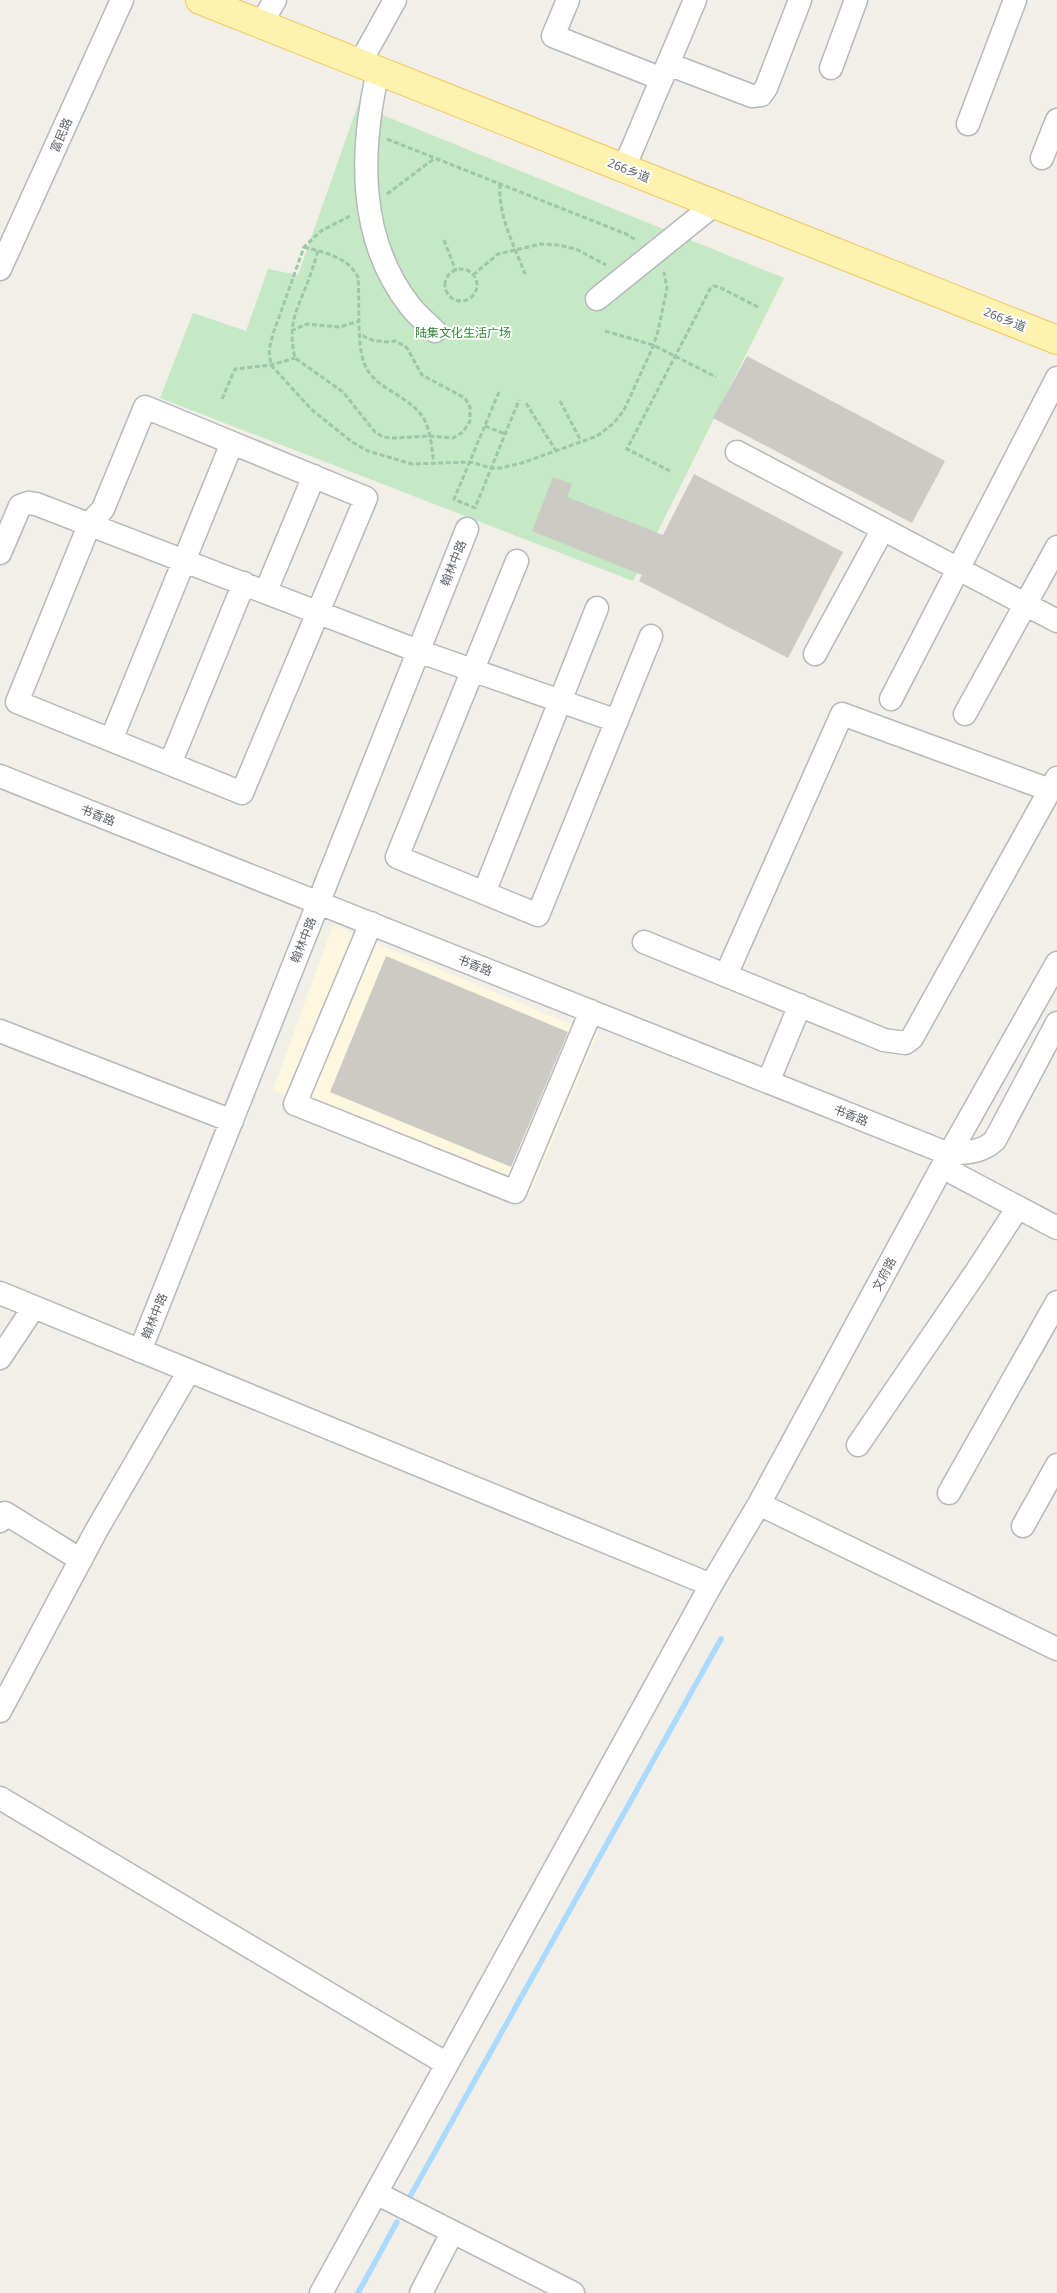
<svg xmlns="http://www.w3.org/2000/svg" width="1057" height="2293" font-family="'Noto Sans','Noto Sans SC',sans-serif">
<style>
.commercial{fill:#fef7e0}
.green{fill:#c5e8c5}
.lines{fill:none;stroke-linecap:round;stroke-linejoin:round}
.stream{stroke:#aadaff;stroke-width:5.5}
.building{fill:#cccac5}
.minor-casing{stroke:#b5b8bc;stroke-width:25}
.major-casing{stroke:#f2c960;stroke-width:30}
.path{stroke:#9cc7a9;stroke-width:3;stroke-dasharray:5 2.5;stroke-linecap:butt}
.minor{stroke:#fff;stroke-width:22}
.major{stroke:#fff2af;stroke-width:28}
.labels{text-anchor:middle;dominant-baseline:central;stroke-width:4;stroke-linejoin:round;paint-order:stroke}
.street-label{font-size:12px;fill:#5f6368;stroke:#fff}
.park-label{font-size:12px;fill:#348238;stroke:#fff}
</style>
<rect width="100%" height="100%" fill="#f1efe8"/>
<path class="commercial" d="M 333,925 L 597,1035 L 530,1194 L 273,1090 Z"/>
<path class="green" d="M 358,105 L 784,278 L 633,581 L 160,398 L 193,313 L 246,331 L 268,269 L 298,275 Z"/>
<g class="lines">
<path class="stream" d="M 407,2202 L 721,1639
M 358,2293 L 397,2222"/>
</g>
<path class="building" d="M 747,356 L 945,461 L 912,523 L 713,418 Z
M 694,474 L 843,552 L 788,658 L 639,581 L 642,575 L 532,531 L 553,477 L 572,484 L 567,497 L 663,535 Z
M 386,956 L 568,1032 L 511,1167 L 330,1092 Z"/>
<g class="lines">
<g class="minor-casing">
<path id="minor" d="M 568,0 L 553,36 L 662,79
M 261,24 L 275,0
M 360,63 L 395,0
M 668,64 L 752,96 L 761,95 L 766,88 L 800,0
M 831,68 L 856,0
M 378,71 C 360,151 357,238 410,306 C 417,315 427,323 435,331
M 968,124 L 1015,0
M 1042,158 L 1057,120
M 624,168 L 695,0
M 0,269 L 122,0
M 597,299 L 715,204
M 145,407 L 366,498 L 242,793 L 17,702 L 90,523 L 103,509 Z
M 737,452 L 1057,621
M 0,553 L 20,506 L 28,503 L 36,504 L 418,651 L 617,721
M 517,561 L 397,857 L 538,915 L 651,636
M 266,591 L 314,476
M 815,654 L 883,529
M 891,699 L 1057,378
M 965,714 L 1057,547
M 111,740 L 232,443
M 170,764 L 244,583
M 0,776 L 949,1154 C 966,1152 982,1153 995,1140 L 1057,1023
M 484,893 L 597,608
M 371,923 L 295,1104 L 515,1192 L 591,1011
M 644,942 L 884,1040 L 905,1043 L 912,1038 L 1050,790
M 726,975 L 842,714 L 1050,790 L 1057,778
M 0,1031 L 232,1121
M 768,1082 L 800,1005
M 942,1167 L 1057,1228
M 0,1293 L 711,1585
M 140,1351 L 467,529
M 0,1358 L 34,1307
M 858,1445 L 978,1269 L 1018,1207
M 949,1493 L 1057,1302
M 759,1504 L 1057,1649
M 0,1521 L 5,1513 L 81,1560
M 1023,1526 L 1057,1465
M 0,1711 L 96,1531 L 189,1371
M 0,1798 L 447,2064
M 376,2193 L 573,2293
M 321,2293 L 711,1585 L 759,1504 L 942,1167 L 1057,963
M 421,2293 L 452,2233"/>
</g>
<g class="major-casing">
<path id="major" d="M 200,0 L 1057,340"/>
</g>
<path class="path" d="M 387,139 L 626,234 L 636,240
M 500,184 C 498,216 514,245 525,274
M 387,194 L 435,158
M 350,216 L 321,231 L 304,247 L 273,334 L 269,350 L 271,365 L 311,409 L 352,442 L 368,451 L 412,464 L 470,462 L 491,468 L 500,468 L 522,463 L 597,436 L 614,423 L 624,410 L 652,349 L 658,331 L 667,288 L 664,272
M 444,240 L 456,271
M 304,247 C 325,253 347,256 358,277 C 360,301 356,345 365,365 C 374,389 410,395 424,419 C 431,432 432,450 434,464
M 318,251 C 314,264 310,277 305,289 C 294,316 288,328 295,358 L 343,392 L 375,432 L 383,437 L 393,438 L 429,436 L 453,438 L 463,432 L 470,421 L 470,407 L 465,398 L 422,375 L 407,348 L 396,341 L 386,342 L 372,340 L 361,335
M445 285a16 16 0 1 1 32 0a16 16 0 1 1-32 0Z
M 473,275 L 498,254 L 541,244 L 558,245 L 576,249 L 606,265
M 291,331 L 307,324 L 339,327 L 360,321
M 605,331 L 653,345 L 716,377
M 499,392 L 454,499 L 475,508 L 519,400
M 222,399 L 235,369 L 271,365 L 295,358
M 560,401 L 581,441
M 526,403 L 556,451
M 485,426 L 505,434
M 670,471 L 627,449 L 710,289 L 714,286 L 719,287 L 758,307"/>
<use href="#minor" class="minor"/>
<use href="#major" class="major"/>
</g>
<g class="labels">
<g class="street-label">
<text transform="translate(61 135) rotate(-66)">富民路</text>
<text transform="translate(629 170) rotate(22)">266乡道</text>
<text transform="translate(1005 319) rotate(22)">266乡道</text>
<text transform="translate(453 563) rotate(-68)">翰林中路</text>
<text transform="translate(98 815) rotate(22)">书香路</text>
<text transform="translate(303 940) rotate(-68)">翰林中路</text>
<text transform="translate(475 965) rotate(22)">书香路</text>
<text transform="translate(851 1115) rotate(22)">书香路</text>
<text transform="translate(884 1274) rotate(-62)">文府路</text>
<text transform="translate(154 1316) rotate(-68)">翰林中路</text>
</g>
<g class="park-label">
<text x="463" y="332">陆集文化生活广场</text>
</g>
</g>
</svg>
